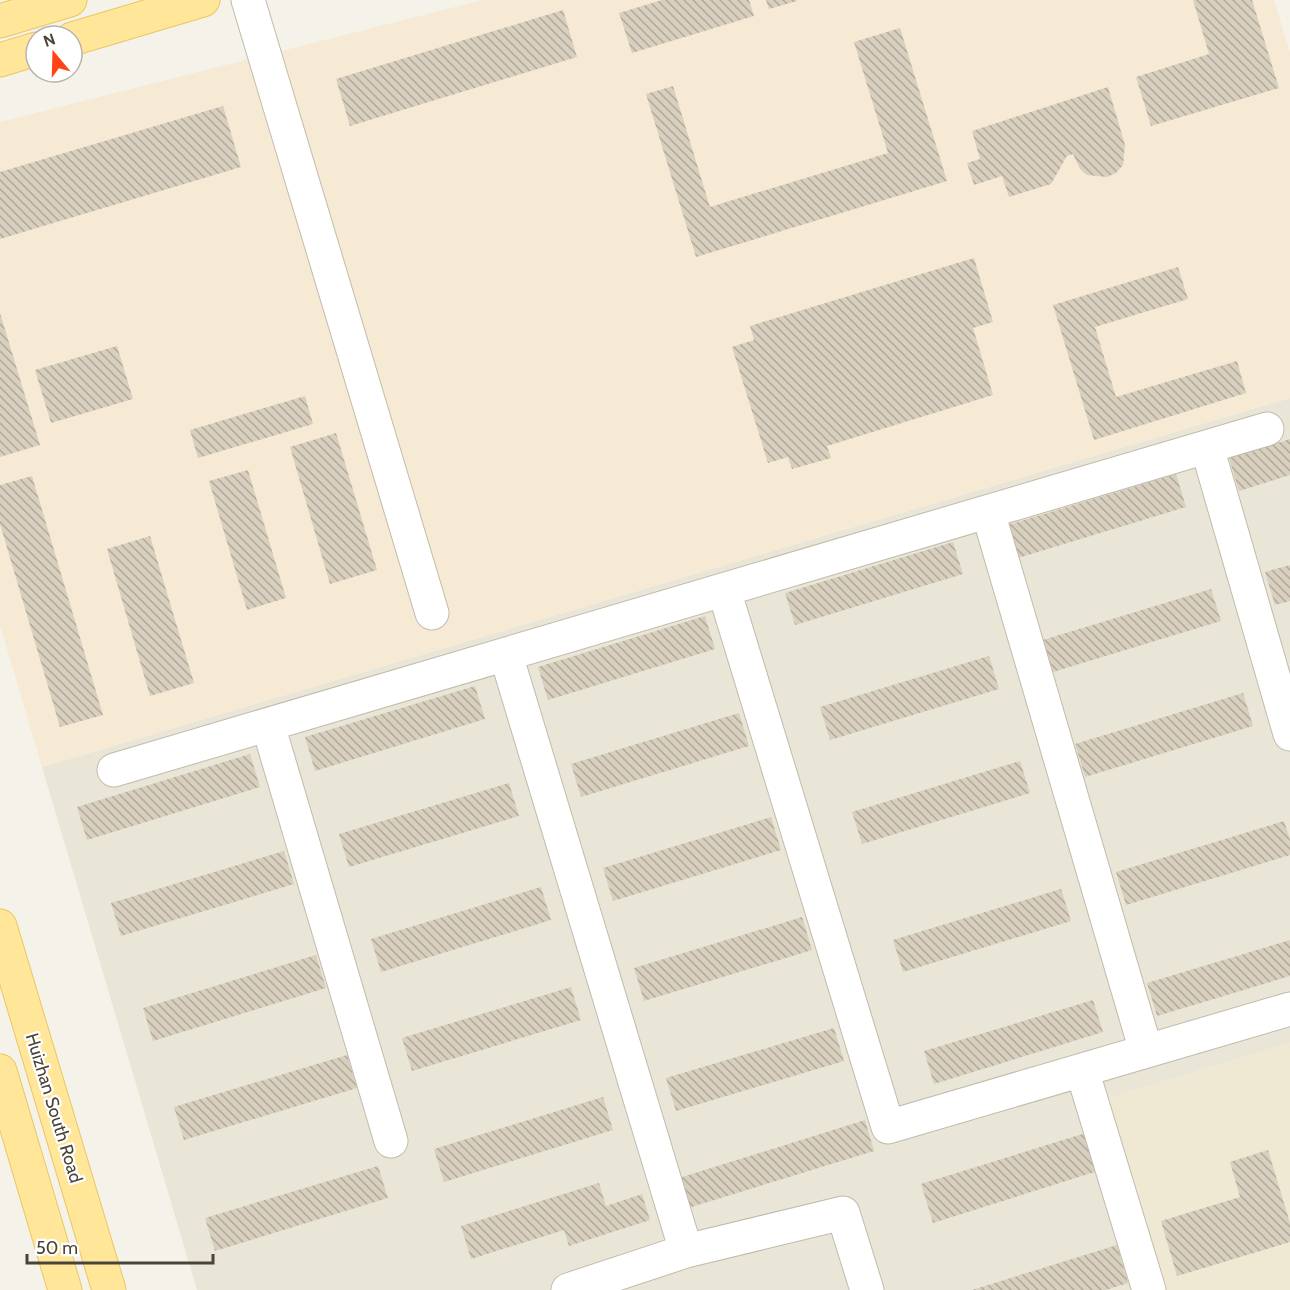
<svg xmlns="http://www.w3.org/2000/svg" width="1290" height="1290" font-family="Cabin,sans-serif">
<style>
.residential{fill:#e9e5d7}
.commercial{fill:#f7ead4}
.education{fill:#efe8d3}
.building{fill:url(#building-back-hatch)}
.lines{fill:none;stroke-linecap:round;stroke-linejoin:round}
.minor-casing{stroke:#c1bbab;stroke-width:35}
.major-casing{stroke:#e9c764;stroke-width:35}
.minor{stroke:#fff;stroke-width:33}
.major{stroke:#ffe699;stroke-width:33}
.labels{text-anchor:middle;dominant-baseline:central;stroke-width:4.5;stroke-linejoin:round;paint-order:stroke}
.street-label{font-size:18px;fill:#4a4337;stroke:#fff}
</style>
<defs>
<pattern id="building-back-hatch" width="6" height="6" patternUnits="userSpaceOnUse" patternTransform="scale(1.5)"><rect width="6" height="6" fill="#d8cfbe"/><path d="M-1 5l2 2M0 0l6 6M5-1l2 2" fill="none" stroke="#b1aa9b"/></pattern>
</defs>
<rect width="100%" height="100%" fill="#f5f2ea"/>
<path class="residential" d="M 1290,398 L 1290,1043 L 1109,1098 L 1167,1290 L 197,1290 L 42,767 Z"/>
<path class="commercial" d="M 483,0 L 1274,0 L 1290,52 L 1290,398 L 42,767 L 0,626 L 0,122 Z"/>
<path class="education" d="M 1290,1043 L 1290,1290 L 1167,1290 L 1109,1098 Z"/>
<path class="building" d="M 662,0 L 749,0 L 754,16 L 632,53 L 619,13 Z
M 766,0 L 797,0 L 797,1 L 769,9 Z
M 1193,0 L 1252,0 L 1279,88 L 1151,126 L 1136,77 L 1209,54 Z
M 563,10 L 577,57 L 350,126 L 336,79 Z
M 900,28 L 947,181 L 696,257 L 646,94 L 673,86 L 710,207 L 888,153 L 854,42 Z
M 1108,87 L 1125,145 L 1123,165 L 1116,173 L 1107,177 L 1087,175 L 1080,169 L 1073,154 L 1067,156 L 1051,184 L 1009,197 L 1002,176 L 974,185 L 967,163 L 980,159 L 972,131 Z
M 223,106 L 241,167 L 0,239 L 0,172 Z
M 974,258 L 993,322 L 973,328 L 993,395 L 827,446 L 831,458 L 792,469 L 788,457 L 768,463 L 732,347 L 754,340 L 750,326 Z
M 1178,267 L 1188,299 L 1095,327 L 1116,397 L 1237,361 L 1246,393 L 1094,440 L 1053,305 Z
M 0,313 L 40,445 L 0,457 Z
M 117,346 L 133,399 L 51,423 L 35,370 Z
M 305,396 L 313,424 L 198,458 L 190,430 Z
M 336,433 L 377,570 L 330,584 L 290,447 Z
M 1290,439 L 1290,475 L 1239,491 L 1229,458 Z
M 248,470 L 286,598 L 247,610 L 209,481 Z
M 1176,474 L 1186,507 L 1018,558 L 1008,525 Z
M 32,476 L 103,715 L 60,727 L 0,524 L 0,485 Z
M 150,536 L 194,683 L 150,696 L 107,549 Z
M 953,542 L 963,574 L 795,625 L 785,593 Z
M 1290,565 L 1290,601 L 1275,605 L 1265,572 Z
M 1211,589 L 1221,621 L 1053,672 L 1043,640 Z
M 705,616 L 715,649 L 548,700 L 538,667 Z
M 989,656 L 999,689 L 830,740 L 820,707 Z
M 475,686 L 485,719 L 315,771 L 305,737 Z
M 1243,693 L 1253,726 L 1085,777 L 1075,744 Z
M 739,713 L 749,746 L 581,797 L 571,764 Z
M 250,754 L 260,787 L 87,840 L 77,807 Z
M 1020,761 L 1030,793 L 862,844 L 852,812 Z
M 509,783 L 519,816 L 349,867 L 339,834 Z
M 771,817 L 781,850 L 613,901 L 603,868 Z
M 1284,821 L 1290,840 L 1290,855 L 1126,905 L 1116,872 Z
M 284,851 L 294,884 L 121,936 L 111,903 Z
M 541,887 L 551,920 L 381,972 L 371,939 Z
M 1061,889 L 1071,921 L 903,972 L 893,940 Z
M 802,917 L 812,950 L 644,1001 L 634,968 Z
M 1290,940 L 1290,976 L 1157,1016 L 1147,983 Z
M 316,955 L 326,988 L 153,1041 L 143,1008 Z
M 571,987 L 581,1020 L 412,1071 L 402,1038 Z
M 1093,1000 L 1103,1032 L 934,1084 L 924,1051 Z
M 834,1028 L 844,1061 L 676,1111 L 666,1078 Z
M 347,1055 L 357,1088 L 184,1140 L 174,1107 Z
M 603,1097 L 613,1130 L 444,1182 L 434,1149 Z
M 865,1120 L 874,1151 L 685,1209 L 676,1179 Z
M 1089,1132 L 1101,1170 L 933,1223 L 921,1184 Z
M 1268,1150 L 1290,1223 L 1290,1242 L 1177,1276 L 1161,1221 L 1240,1197 L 1230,1162 Z
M 378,1166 L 388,1198 L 215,1251 L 205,1218 Z
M 599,1183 L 606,1206 L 642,1194 L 650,1220 L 569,1246 L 564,1230 L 471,1259 L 461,1226 Z
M 1117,1245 L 1128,1283 L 1106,1290 L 972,1290 Z"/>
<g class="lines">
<g class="minor-casing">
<path id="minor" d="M 248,0 L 432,613
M 1207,447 L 1290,734
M 988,512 L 1146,1051
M 724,590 L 888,1127 L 1290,1009
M 506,655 L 686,1251 L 843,1213 L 867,1290
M 268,725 L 391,1141
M 114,770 L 1267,429
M 1082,1070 L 1149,1290
M 568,1290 L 686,1251"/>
</g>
<g class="major-casing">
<path id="major" d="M 0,21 L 70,0
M 72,39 L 203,0
M 0,60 L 36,49
M 0,926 L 109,1290
M 0,1071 L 65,1290"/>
</g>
<use href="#minor" class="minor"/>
<use href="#major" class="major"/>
</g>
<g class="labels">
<g class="street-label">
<text transform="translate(54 1108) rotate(73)">Huizhan South Road</text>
</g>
</g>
<g transform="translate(54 54) rotate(341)"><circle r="28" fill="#ffffff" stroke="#b7b4af" stroke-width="1.5"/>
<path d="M0-4.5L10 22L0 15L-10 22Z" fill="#ff4317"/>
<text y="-9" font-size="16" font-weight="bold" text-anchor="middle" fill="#4a4337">N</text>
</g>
<path d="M27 1254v9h186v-9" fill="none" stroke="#4a4337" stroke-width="3"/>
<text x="36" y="1254" font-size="18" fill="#4a4337" stroke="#ffffff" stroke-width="4.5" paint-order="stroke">50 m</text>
</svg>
